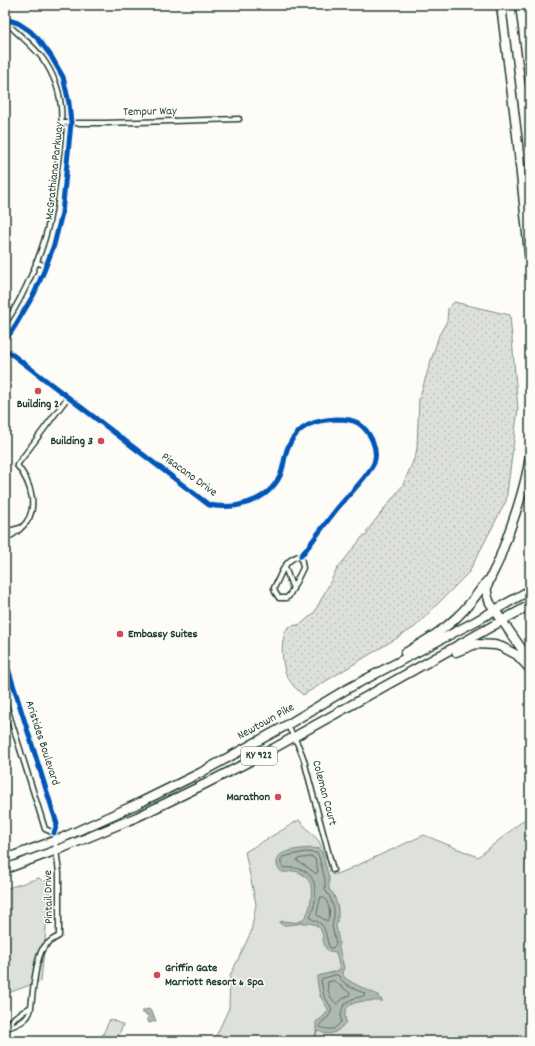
<svg xmlns="http://www.w3.org/2000/svg" width="535" height="1046" font-family="Dekko,sans-serif">
<style>
.grass{fill:#dde0db;stroke:#7e8e88}
.park{fill:url(#park-dots);stroke:#7e8e88}
.water{fill:#aeb8b1;stroke:#75877f}
.lines{fill:none;stroke-linecap:round;stroke-linejoin:round}
.shore{stroke:#586e66;stroke-width:1}
.stream{stroke:#75877f;stroke-width:1.5}
.street-casing{stroke:#1f3d34;stroke-width:7}
.highway-casing{stroke:#1f3d34;stroke-width:11}
.street{stroke:#fdfcf7;stroke-width:4}
.highway{stroke:#fdfcf7;stroke-width:8}
.cycleway-casing{stroke:#fdfcf7;stroke-width:8}
.cycleway{stroke:#0057b8;stroke-width:5}
.poi-dot{fill:#d1495b;stroke:#fdfcf7;stroke-width:1.5}
.labels{text-anchor:middle;dominant-baseline:central;stroke-width:3;stroke-linejoin:round;paint-order:stroke}
.shield{fill:#fdfcf7;stroke:#62766e;stroke-width:1}
.shield-label{font-size:11px;font-weight:bold;fill:#1f3d34}
.street-label{font-size:12px;fill:#1f3d34;stroke:#fdfcf7}
.poi-label{font-size:12px;font-weight:bold;fill:#1f3d34;stroke:#fdfcf7;text-anchor:end}
</style>
<defs>
<pattern id="park-dots" width="8" height="8" patternUnits="userSpaceOnUse"><rect width="8" height="8" fill="#dde0db"/><path d="M2 2h.1M6 6h.1" fill="none" stroke="#bdc1bd" stroke-width="1.8" stroke-linecap="round"/></pattern>
</defs>
<rect width="100%" height="100%" fill="#fdfcf7"/>
<filter id="ink" filterUnits="userSpaceOnUse"><feTurbulence type="fractalNoise" baseFrequency=".025" numOctaves="2"/><feDisplacementMap in="SourceGraphic" scale="8" xChannelSelector="R" yChannelSelector="G"/><feConvolveMatrix kernelMatrix="1 2 1 2 8 2 1 2 1" color-interpolation-filters="sRGB"/></filter>
<g filter="url(#ink)">
<path class="grass" d="M 530,815 L 530,1041 L 204,1041 L 216,1036 L 229,1008 L 230,976 L 251,932 L 256,904 L 245,852 L 299,820 L 319,841 L 333,875 L 347,870 L 424,835 L 478,857 Z
M 39,878 L 50,887 L 41,981 L 11,992 L 5,993 L 5,889 Z
M 110,1019 L 123,1025 L 116,1041 L 100,1041 Z"/>
<path class="park" d="M 454,302 L 510,315 L 518,409 L 506,501 L 469,572 L 415,627 L 303,695 C 297,690 291,684 287,676 C 281,665 280,637 288,627 L 301,624 L 314,613 L 337,569 L 364,535 L 366,536 L 368,533 L 366,532 L 403,485 L 416,454 L 417,447 L 419,399 L 439,335 L 447,321 L 448,309 Z"/>
<path class="water" d="M 312,848 L 319,849 L 322,852 L 329,878 L 329,889 L 334,895 L 338,908 L 338,918 L 336,926 L 339,942 L 339,948 L 344,968 L 342,972 L 344,977 C 356,986 366,989 378,995 L 378,997 L 383,1001 C 368,1001 339,998 346,1022 C 340,1029 334,1036 323,1033 C 321,1032 319,1031 317,1031 L 316,1034 L 316,1022 L 323,1017 L 328,1011 L 328,1009 L 320,996 L 320,993 L 319,992 L 317,979 L 318,976 L 340,970 L 336,952 C 316,952 329,932 316,925 C 306,920 293,926 282,925 L 280,923 L 280,922 C 286,920 292,923 298,922 C 305,920 309,911 310,905 C 311,899 312,892 311,886 C 310,879 301,871 293,871 C 290,871 285,874 281,871 C 279,870 277,866 277,864 C 274,849 303,849 312,848 Z
M 148,1009 L 152,1011 L 156,1021 L 149,1023 L 147,1019 L 149,1018 L 148,1015 L 146,1015 L 145,1013 L 143,1014 L 142,1011 Z"/>
<g class="lines">
<path class="shore" d="M 306,852 L 317,853 L 319,857 L 325,879 L 325,890 L 330,897 L 334,909 L 334,917 L 332,926 L 336,944 L 333,948 C 332,948 331,948 330,948 C 327,946 327,929 321,924 C 318,921 313,920 310,918 C 311,914 313,911 314,906 C 319,882 311,865 284,868 C 281,865 279,861 283,857 Z
M 313,857 L 315,859 L 318,871 L 316,874 L 315,873 L 307,867 L 297,861 L 298,859 Z
M 321,897 L 323,897 C 329,902 332,915 327,921 L 317,915 Z
M 335,975 L 338,975 C 343,985 354,989 364,993 L 365,995 C 362,997 359,997 355,998 C 343,1002 340,1010 341,1022 L 334,1029 L 326,1029 L 320,1027 L 320,1024 L 328,1017 L 332,1010 L 331,1007 L 324,996 L 321,980 L 322,979 Z
M 334,981 L 350,993 L 350,995 L 344,998 L 337,1004 C 331,1000 326,990 328,982 Z"/>
<path class="stream" d="M 313,1041 L 316,1034"/>
<g class="street-casing">
<path id="street" d="M 5,19 L 18,23 L 30,31 L 39,40 L 51,56 L 63,77 L 69,103 L 71,123 L 62,213 L 54,245 L 44,271 L 34,294 L 15,326 L 5,341
M 5,21 C 17,34 33,45 43,59 C 48,66 53,76 56,84 C 65,108 61,137 58,162 C 55,182 53,202 49,222 C 42,255 24,296 5,324
M 61,123 L 105,123 L 239,119
M 36,262 L 46,266
M 5,349 L 209,505 C 235,510 267,502 280,476 C 284,467 284,456 288,447 C 298,425 315,420 337,419 C 344,419 353,420 358,423 C 370,431 379,449 374,463 C 367,478 346,497 336,510 C 324,525 313,541 301,556
M 5,532 L 20,528
M 5,538 C 12,536 16,533 21,528 C 41,511 31,483 17,465 L 68,397
M 301,556 L 303,568 L 289,596 L 286,598 L 279,598 L 275,592 L 274,588 C 281,575 285,557 301,556 Z
M 285,567 L 293,589
M 5,659 L 57,824 L 54,833 L 59,873 L 59,936 C 53,939 46,943 42,950 C 35,963 33,991 31,1007
M 5,701 L 45,829 L 54,833
M 287,725 C 295,738 303,752 306,768 L 333,870
M 5,1029 L 15,1017 L 31,1007 C 30,1021 17,1024 5,1029"/>
</g>
<g class="highway-casing">
<path id="highway" d="M 501,5 L 517,135 L 530,263
M 520,5 L 530,84
M 530,456 C 525,490 512,524 500,557 C 497,567 489,577 487,588 C 486,594 488,598 490,603 L 530,661
M 456,652 L 476,644 L 495,645 L 502,647 L 517,655 L 530,669
M 405,653 C 423,642 442,632 457,617 C 469,606 478,593 487,581
M 5,859 L 62,838 L 137,804 L 200,773 L 287,725 L 347,689 L 476,621 L 530,590
M 5,869 L 65,847 L 137,817 L 205,784 L 260,756 L 530,605"/>
</g>
<use href="#street" class="street"/>
<use href="#highway" class="highway"/>
<g class="cycleway-casing">
<path id="cycleway" d="M 5,19 L 18,23 L 30,31 L 39,40 L 51,56 L 63,77 L 69,103 L 71,123 L 62,213 L 54,245 L 44,271 L 34,294 L 15,326 L 5,341
M 5,349 L 209,505 C 235,510 267,502 280,476 C 284,467 284,456 288,447 C 298,425 315,420 337,419 C 344,419 353,420 358,423 C 370,431 379,449 374,463 C 367,478 346,497 336,510 C 324,525 313,541 301,556
M 5,659 L 57,824 L 54,833"/>
</g>
<use href="#cycleway" class="cycleway"/>
</g>
</g>
<g class="poi-dot">
<circle cx="38" cy="391" r="4"/>
<circle cx="101" cy="441" r="4"/>
<circle cx="120" cy="634" r="4"/>
<circle cx="278" cy="797" r="4"/>
<circle cx="157" cy="975" r="4"/>
</g>
<g class="labels">
<rect class="shield" x="241" y="747" width="36" height="18" rx="3"/>
<g class="shield-label">
<text x="259" y="756">KY 922</text>
</g>
<g class="street-label">
<text transform="translate(150 112) rotate(-1)">Tempur Way</text>
<text transform="translate(55 171) rotate(-84)">McGrathiana Parkway</text>
<text transform="translate(189 475) rotate(36)">Pisacano Drive</text>
<text transform="translate(266 722) rotate(-29)">Newtown Pike</text>
<text transform="translate(42 743) rotate(72)">Aristides Boulevard</text>
<text transform="translate(324 793) rotate(75)">Coleman Court</text>
<text transform="translate(49 897) rotate(-91)">Pintail Drive</text>
</g>
<g class="poi-label">
<text x="38" y="404" text-anchor="middle">Building 2</text>
<text x="93" y="441">Building 3</text>
<text x="128" y="634" text-anchor="start">Embassy Suites</text>
<text x="270" y="797">Marathon</text>
<text x="165" y="968" text-anchor="start">Griffin Gate<tspan x="165" dy="14">Marriott Resort &amp; Spa</tspan></text>
</g>
</g>
<rect width="535" height="1046" fill="none" stroke="#fdfcf7" stroke-width="20"/>
<rect x="10" y="10" width="515" height="1026" fill="none" stroke="#1f3d34" stroke-width="1.5" filter="url(#ink)"/>
</svg>
